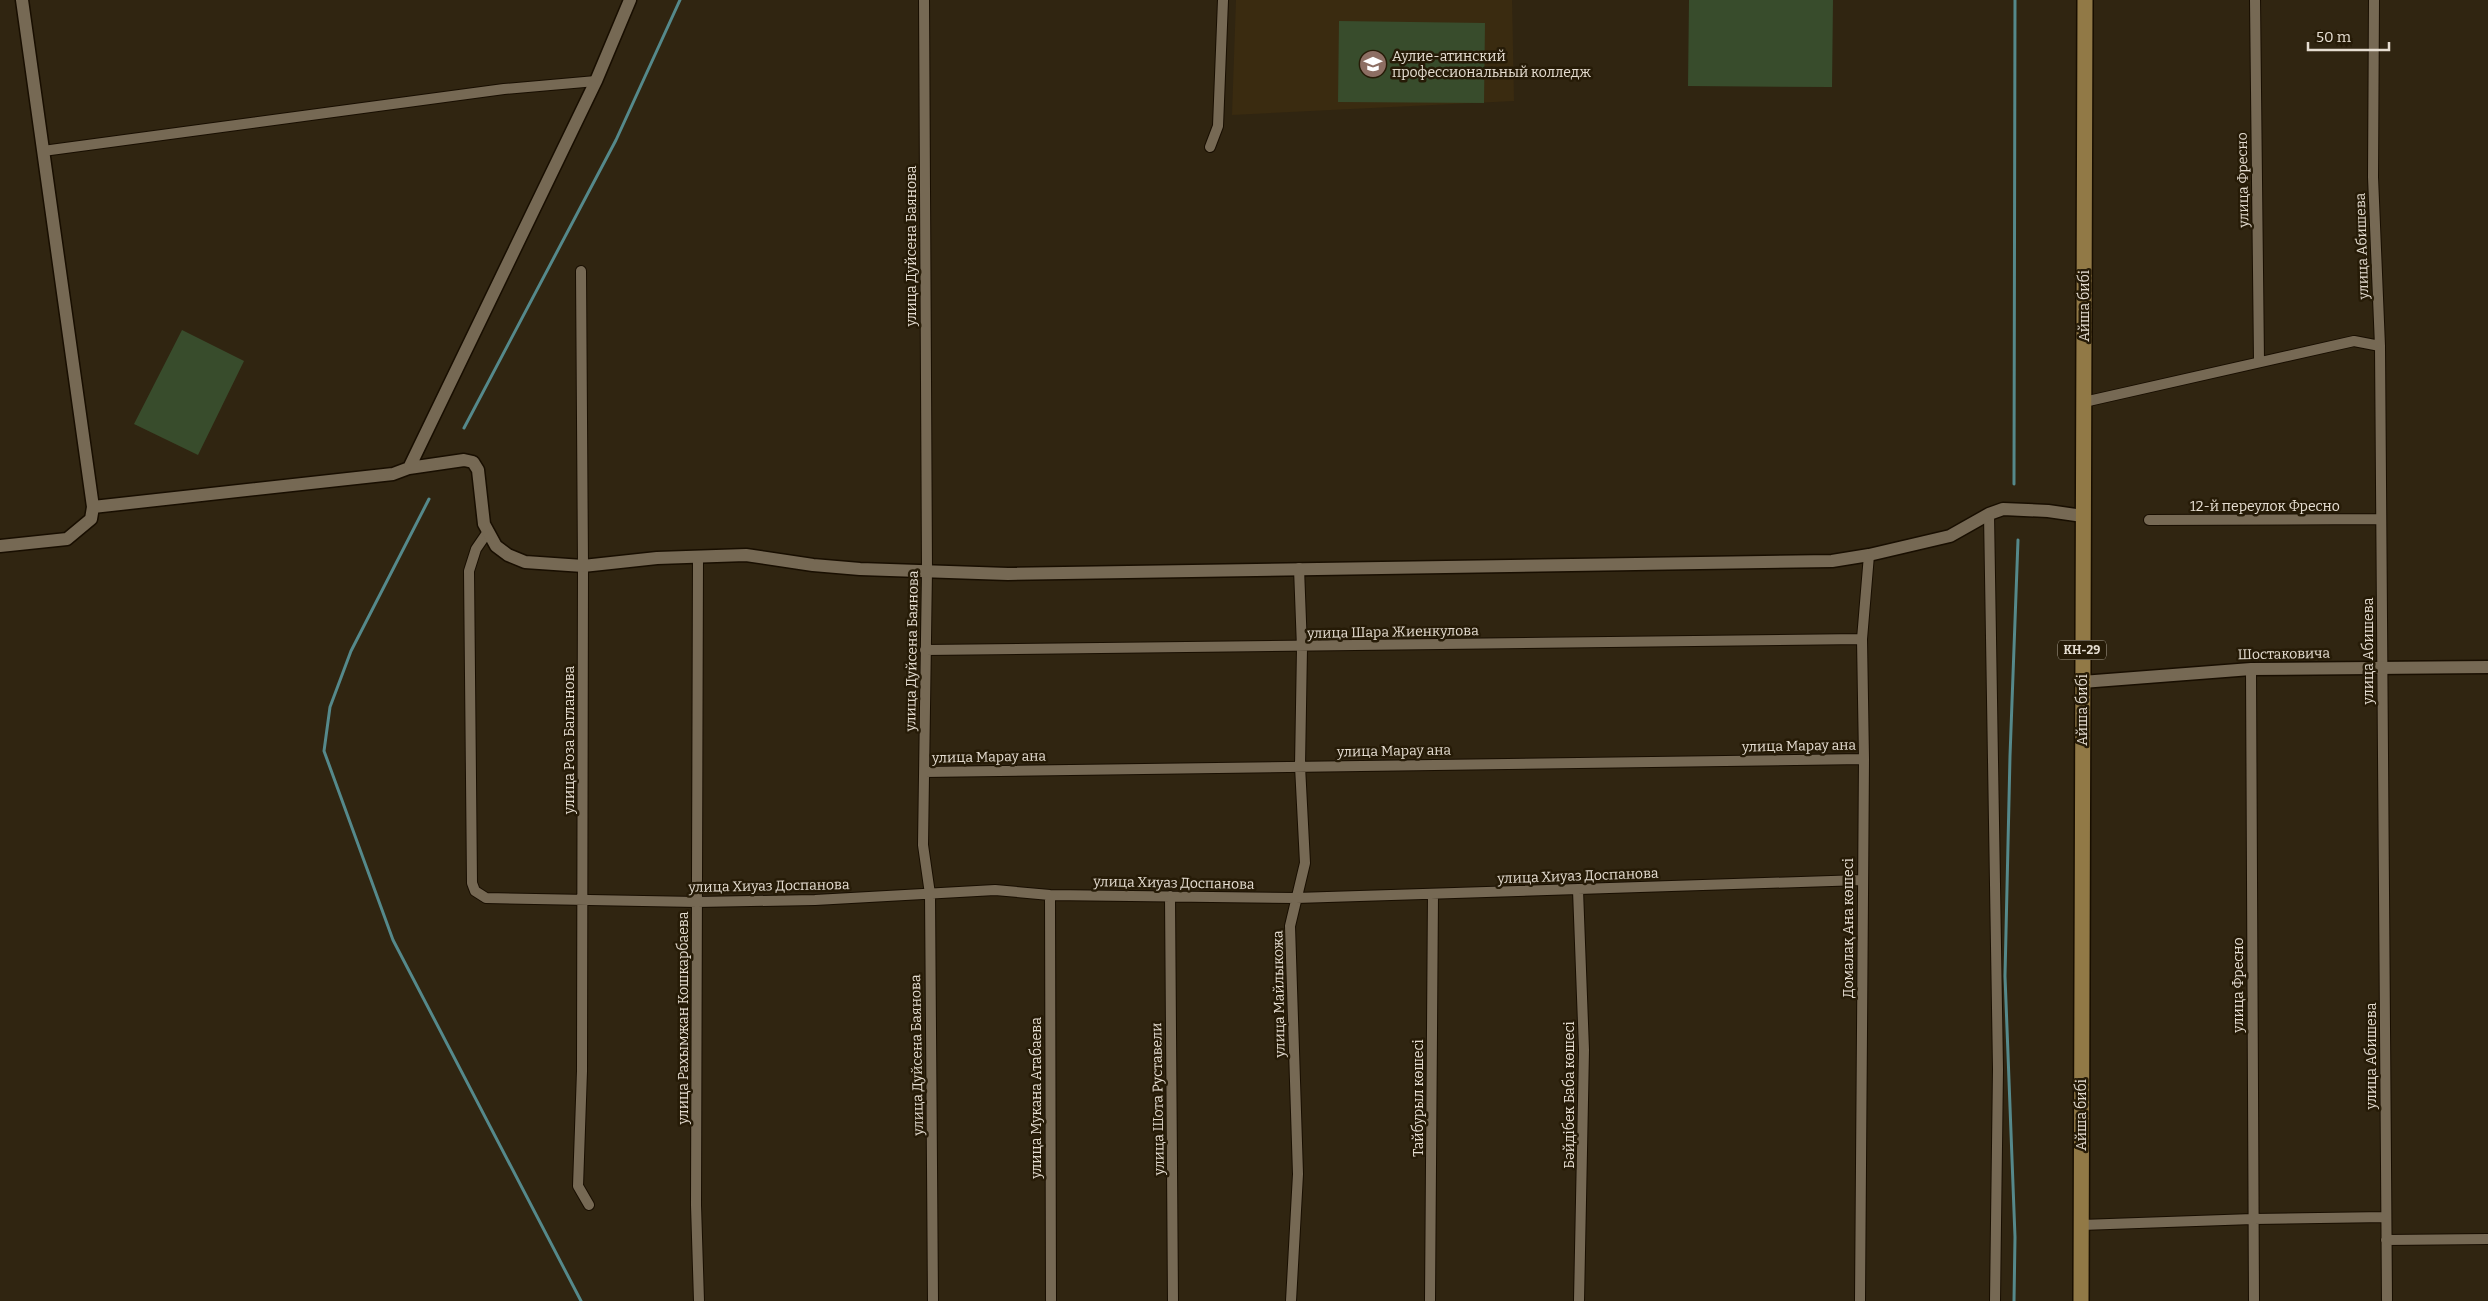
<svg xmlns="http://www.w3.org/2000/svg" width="2488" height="1301" font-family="Bitter,serif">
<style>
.built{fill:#3a2b10}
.garden{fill:#384c2c}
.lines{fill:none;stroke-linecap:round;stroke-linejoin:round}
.stream{stroke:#55898b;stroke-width:3}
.minor-casing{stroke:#180e00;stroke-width:12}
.tertiary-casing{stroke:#180e00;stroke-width:15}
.primary-casing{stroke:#180e00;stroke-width:18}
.minor{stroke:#766954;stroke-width:10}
.tertiary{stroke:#766954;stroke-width:12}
.primary{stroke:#917946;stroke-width:15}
.labels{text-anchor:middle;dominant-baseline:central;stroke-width:5;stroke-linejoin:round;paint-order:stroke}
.shield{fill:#261b07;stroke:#aca495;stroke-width:1}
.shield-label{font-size:12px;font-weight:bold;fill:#e6ded2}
.poi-label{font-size:14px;fill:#e6ded2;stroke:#261b07;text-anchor:start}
.street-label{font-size:14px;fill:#e6ded2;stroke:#261b07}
</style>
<rect width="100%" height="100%" fill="#302511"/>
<path class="built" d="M 1236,0 L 1512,0 L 1514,101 L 1232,115 Z"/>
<path class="garden" d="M 1689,0 L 1833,0 L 1832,87 L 1688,86 Z
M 1339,21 L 1485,23 L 1484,103 L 1338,102 Z
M 182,330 L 244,361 L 198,455 L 134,424 Z"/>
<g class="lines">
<path class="stream" d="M 464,428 L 616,140 L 680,0
M 2014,484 L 2015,0
M 429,499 L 351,651 L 330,707 L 324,751 L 393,940 L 581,1301
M 2014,1301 L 2015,1237 L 2005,976 L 2010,756 L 2018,540"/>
<g class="minor-casing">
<path id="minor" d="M 924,0 L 927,570 L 923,845 L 930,894 L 933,1301
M 2255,0 L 2259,361
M 2374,0 L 2373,177 L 2380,346 L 2387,1301
M 1210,147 L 1218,126 L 1223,0
M 43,151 L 504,89 L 596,81
M 581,271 L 583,566 L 582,1071 L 578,1186 L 589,1205
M 2084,402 L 2354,341 L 2380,346
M 1989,514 L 1998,1069 L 1995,1301
M 2149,520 L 2381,519
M 487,533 L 476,549 L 469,571 L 472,883 L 475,891 L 486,898 L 697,902 L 815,900 L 995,890 L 1050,895 L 1296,898 L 1862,880
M 698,556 L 696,1205 L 699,1301
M 925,650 L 1862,639
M 2251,669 L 2254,1301
M 924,772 L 1864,759
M 1578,890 L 1584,1050 L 1579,1301
M 1050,895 L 1051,1301
M 1170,896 L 1173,1301
M 2081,1225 L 2253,1219 L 2386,1217
M 2386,1240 L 2488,1239
M 1291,1301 L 1298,1174 L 1290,926 L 1305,863 L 1300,766 L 1302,648 L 1299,568
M 1430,1301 L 1433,894
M 1860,1301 L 1864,759 L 1862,639 L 1869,555"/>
</g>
<g class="tertiary-casing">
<path id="tertiary" d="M 22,0 L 93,507 L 393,474 L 409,468 L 596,81 L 630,0
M 409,468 L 464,460 L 473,462 L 478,470 L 484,524 L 496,546 L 508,555 L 525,562 L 583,566 L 657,558 L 746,555 L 813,565 L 860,569 L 1008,574 L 1832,561 L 1869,555 L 1950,536 L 1989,514 L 2003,509 L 2048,511 L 2083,516
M 0,546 L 67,539 L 91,519 L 93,507
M 2082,682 L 2251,669 L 2488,667"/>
</g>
<g class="primary-casing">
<path id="primary" d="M 2081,1301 L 2085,0"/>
</g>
<use href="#minor" class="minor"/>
<use href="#tertiary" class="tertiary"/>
<use href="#primary" class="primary"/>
</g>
<defs>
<g id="university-disc" transform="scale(1.4375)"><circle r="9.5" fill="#8d6e63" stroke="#261b07"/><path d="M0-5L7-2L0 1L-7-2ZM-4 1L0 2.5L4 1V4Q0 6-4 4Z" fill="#fff"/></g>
</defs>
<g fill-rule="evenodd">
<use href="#university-disc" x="1373" y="64"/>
</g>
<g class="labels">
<rect class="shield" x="2058" y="640.5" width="48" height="19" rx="4"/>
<g class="shield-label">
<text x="2082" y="650">КН-29</text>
</g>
<g class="poi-label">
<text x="1392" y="56">Аулие-атинский<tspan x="1392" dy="16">профессиональный колледж</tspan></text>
</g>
<g class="street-label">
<text transform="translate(2243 180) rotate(-91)">улица Фресно</text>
<text transform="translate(911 246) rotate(-90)">улица Дуйсена Баянова</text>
<text transform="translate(2362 246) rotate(-92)">улица Абишева</text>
<text transform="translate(2084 306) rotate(-90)">Айша бибі</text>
<text x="2265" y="506">12-й переулок Фресно</text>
<text transform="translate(1393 632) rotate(-1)">улица Шара Жиенкулова</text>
<text transform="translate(912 651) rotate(-89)">улица Дуйсена Баянова</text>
<text transform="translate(2368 651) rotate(-90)">улица Абишева</text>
<text transform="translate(2284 654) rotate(-1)">Шостаковича</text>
<text transform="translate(2082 710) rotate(-90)">Айша бибі</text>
<text transform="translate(569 740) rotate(-90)">улица Роза Багланова</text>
<text transform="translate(1799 746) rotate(-1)">улица Марау ана</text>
<text transform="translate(1394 751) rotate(-1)">улица Марау ана</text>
<text transform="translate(989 757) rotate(-1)">улица Марау ана</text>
<text transform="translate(1578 876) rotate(-2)">улица Хиуаз Доспанова</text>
<text transform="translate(1174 883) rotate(1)">улица Хиуаз Доспанова</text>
<text transform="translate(769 886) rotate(-1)">улица Хиуаз Доспанова</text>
<text transform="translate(1848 928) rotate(-90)">Домалақ Ана көшесі</text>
<text transform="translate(2238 985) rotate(-90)">улица Фресно</text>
<text transform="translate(1279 994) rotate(-91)">улица Майлыкожа</text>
<text transform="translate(683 1018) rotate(-90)">улица Рахымжан Кошкарбаева</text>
<text transform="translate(917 1055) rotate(-91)">улица Дуйсена Баянова</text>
<text transform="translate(2371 1056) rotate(-90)">улица Абишева</text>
<text transform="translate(1569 1095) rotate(-90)">Бәйдібек Баба көшесі</text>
<text transform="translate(1036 1098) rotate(-90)">улица Мукана Атабаева</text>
<text transform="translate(1418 1098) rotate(-90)">Тайбурыл көшесі</text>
<text transform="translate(1158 1099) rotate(-91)">улица Шота Руставели</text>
<text transform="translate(2081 1115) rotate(-90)">Айша бибі</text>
</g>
</g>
<path d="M2308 42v8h81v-8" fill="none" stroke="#e6ded2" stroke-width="2.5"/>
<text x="2316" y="42" font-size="15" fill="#e6ded2" stroke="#261b07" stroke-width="4" paint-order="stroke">50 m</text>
</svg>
